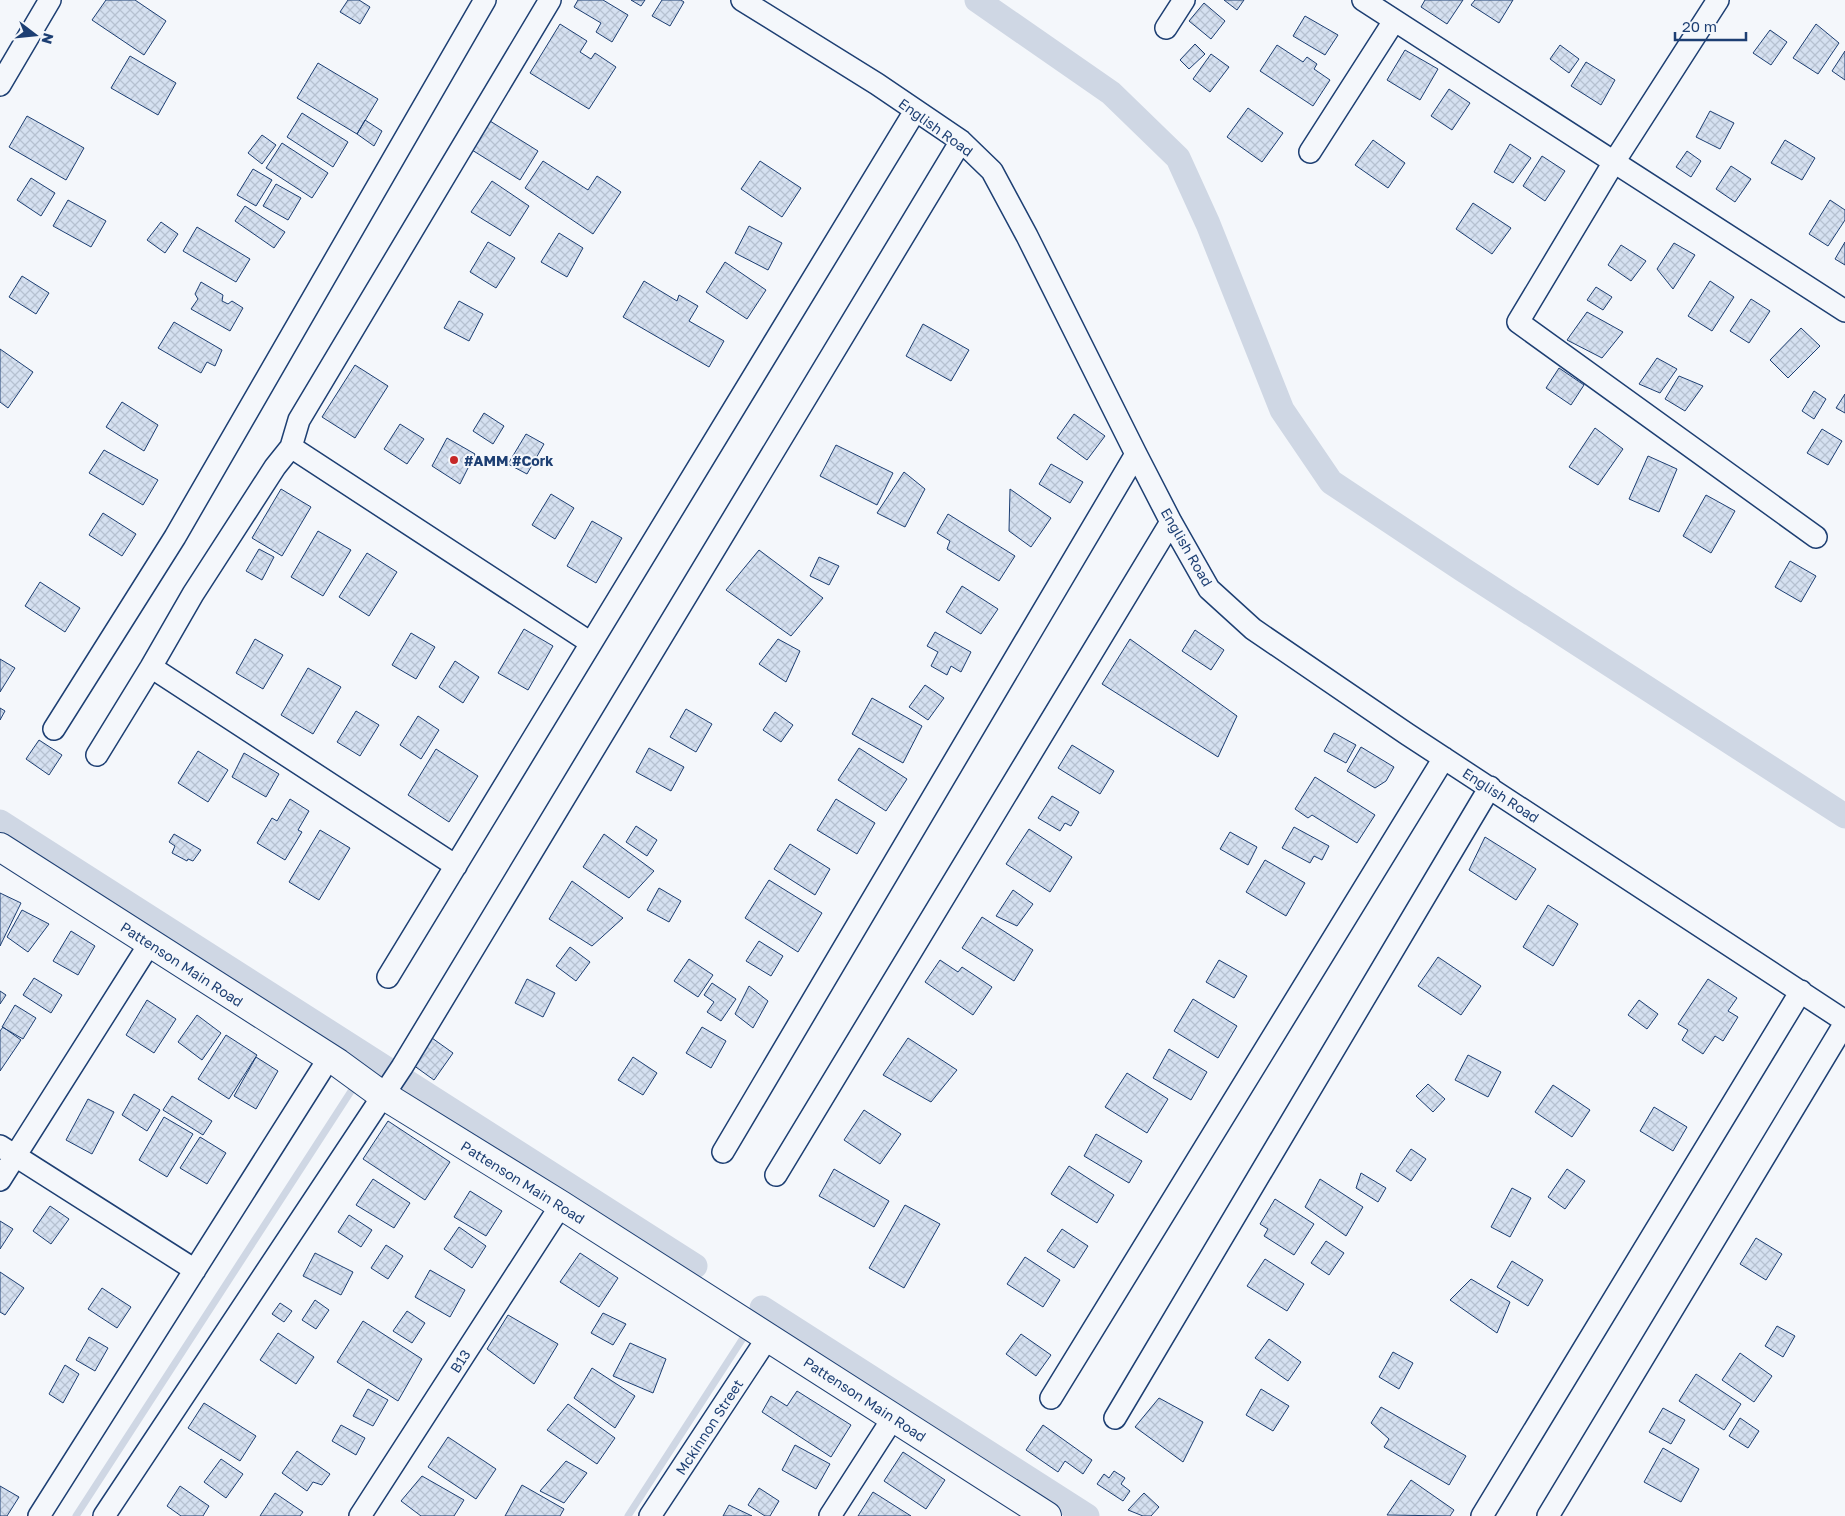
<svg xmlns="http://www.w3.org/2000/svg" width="1845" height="1516" font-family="'Golos Text',sans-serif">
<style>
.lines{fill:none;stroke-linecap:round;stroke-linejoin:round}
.stream{stroke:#cfd7e4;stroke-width:7}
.canal{stroke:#cfd7e4;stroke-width:25}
.building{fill:url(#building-cross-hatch);stroke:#1d3f73}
.street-casing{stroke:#1d3f73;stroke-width:24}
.secondary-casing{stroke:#1d3f73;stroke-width:30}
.street{stroke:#f4f7fb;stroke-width:21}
.secondary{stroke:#f4f7fb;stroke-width:28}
.poi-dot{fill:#c62828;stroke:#f4f7fb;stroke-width:2}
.labels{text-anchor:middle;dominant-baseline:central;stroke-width:4;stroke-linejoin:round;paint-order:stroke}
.street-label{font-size:14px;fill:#1d3f73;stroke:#f4f7fb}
.poi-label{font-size:14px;font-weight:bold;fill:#1d3f73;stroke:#f4f7fb;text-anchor:start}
</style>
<defs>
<pattern id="building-cross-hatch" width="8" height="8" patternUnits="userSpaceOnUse" patternTransform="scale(1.25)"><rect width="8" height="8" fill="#d5e0f0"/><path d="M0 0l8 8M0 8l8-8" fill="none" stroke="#b6c1d1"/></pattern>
</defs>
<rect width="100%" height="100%" fill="#f4f7fb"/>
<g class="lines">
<path class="stream" d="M 363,1073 L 372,1059
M 752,1323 L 762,1308
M 76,1516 L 357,1082
M 628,1516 L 747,1332"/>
<path class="canal" d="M 977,0 L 1111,93 L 1178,158 L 1208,224 L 1282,410 L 1331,482 L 1462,569 L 1845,816
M 0,822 L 695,1266
M 762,1308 L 1087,1516"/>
</g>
<path class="building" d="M 106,0 L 135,0 L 166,21 L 144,55 L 92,20 Z
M 348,0 L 359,0 L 370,7 L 360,24 L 340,12 Z
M 578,0 L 603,0 L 628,15 L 612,42 L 596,32 L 601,23 L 574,7 Z
M 631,0 L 645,0 L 641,6 Z
M 662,0 L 681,0 L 684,2 L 670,26 L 652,16 Z
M 1224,0 L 1244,0 L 1237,10 Z
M 1425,0 L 1463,0 L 1447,24 L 1421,7 Z
M 1475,0 L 1513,0 L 1499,23 L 1471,5 Z
M 1204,3 L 1225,21 L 1211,39 L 1189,21 Z
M 1305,16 L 1338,35 L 1325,55 L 1293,36 Z
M 560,24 L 587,41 L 580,52 L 591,59 L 595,53 L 616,67 L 589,109 L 530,73 Z
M 1816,24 L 1839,43 L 1818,74 L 1793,58 Z
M 1770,30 L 1787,42 L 1771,65 L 1753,53 Z
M 1195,44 L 1205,54 L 1189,69 L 1180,60 Z
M 1277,45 L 1303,62 L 1307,57 L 1317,64 L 1314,69 L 1330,80 L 1313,106 L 1260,71 Z
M 1560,45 L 1579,59 L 1569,73 L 1550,59 Z
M 1405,50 L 1438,69 L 1420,100 L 1387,80 Z
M 1845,51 L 1845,80 L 1832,71 Z
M 1211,54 L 1229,67 L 1210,92 L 1193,79 Z
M 130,56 L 176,83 L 158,115 L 111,88 Z
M 1586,62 L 1615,80 L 1601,105 L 1571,86 Z
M 318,63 L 378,99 L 357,134 L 297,98 Z
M 1449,89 L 1470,103 L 1452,130 L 1431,116 Z
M 1248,108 L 1283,133 L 1262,162 L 1227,137 Z
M 1710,111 L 1734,123 L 1720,149 L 1696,137 Z
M 302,113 L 348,142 L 333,167 L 287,137 Z
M 27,116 L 84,148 L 66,180 L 9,147 Z
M 365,120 L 382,131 L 374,146 L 357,134 Z
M 490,121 L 538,151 L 520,180 L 472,150 Z
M 262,135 L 276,145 L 262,164 L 248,153 Z
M 1373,140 L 1405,163 L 1388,188 L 1355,165 Z
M 1785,140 L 1815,158 L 1802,180 L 1771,163 Z
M 282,143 L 328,173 L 312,198 L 266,168 Z
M 1510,144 L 1531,158 L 1513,183 L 1494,172 Z
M 1687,151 L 1701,161 L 1691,177 L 1676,167 Z
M 1542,156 L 1565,171 L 1545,201 L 1523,186 Z
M 543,161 L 588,190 L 597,176 L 621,192 L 593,234 L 525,188 Z
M 760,161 L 801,188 L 782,217 L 741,189 Z
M 1731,166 L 1751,179 L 1735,202 L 1716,189 Z
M 253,169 L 272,180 L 256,206 L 237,195 Z
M 31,178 L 55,193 L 41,216 L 17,200 Z
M 492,181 L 529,206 L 510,236 L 471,212 Z
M 276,184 L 301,198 L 288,220 L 263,206 Z
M 68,200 L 106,221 L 91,247 L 53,226 Z
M 1830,200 L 1845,210 L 1845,220 L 1828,246 L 1809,234 Z
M 1473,203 L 1511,228 L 1492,254 L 1456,229 Z
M 245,206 L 285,232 L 274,248 L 235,221 Z
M 161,222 L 178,234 L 165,253 L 147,240 Z
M 749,226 L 782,243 L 768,270 L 735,253 Z
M 197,227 L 250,259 L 236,282 L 183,251 Z
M 559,233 L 583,248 L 567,277 L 541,262 Z
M 488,242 L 515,258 L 496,288 L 470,272 Z
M 1845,242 L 1845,265 L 1835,259 Z
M 1674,243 L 1695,255 L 1673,289 L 1657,269 Z
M 1621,245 L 1646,261 L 1631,281 L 1608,265 Z
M 725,262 L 766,290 L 747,319 L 706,292 Z
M 22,276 L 49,293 L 36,314 L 9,297 Z
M 644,281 L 677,301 L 679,295 L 698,306 L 689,321 L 724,341 L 709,367 L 623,317 Z
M 1710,281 L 1734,297 L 1712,331 L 1688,316 Z
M 201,282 L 223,295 L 222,301 L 228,304 L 232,301 L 243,308 L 230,331 L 191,309 L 198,299 L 195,294 Z
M 1596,287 L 1612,297 L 1603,310 L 1587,300 Z
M 1751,299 L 1770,311 L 1749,343 L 1730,331 Z
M 459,301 L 483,314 L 469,341 L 444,328 Z
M 1587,312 L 1623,332 L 1602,358 L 1567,340 Z
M 174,322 L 222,350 L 215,366 L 207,362 L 201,373 L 158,348 Z
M 923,324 L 969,350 L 951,381 L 906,356 Z
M 1801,328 L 1820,346 L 1788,378 L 1770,360 Z
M 0,349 L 33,372 L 8,408 L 0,402 Z
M 1657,358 L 1677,369 L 1660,393 L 1639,384 Z
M 355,365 L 388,386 L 355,438 L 322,417 Z
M 1559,368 L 1584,385 L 1571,405 L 1546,388 Z
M 1679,376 L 1703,386 L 1685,411 L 1665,399 Z
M 1814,391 L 1826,399 L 1814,419 L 1802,411 Z
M 1845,394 L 1845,413 L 1836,408 Z
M 122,402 L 158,425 L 144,451 L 106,427 Z
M 484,413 L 504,426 L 493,444 L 473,431 Z
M 1074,414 L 1105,436 L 1087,460 L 1057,438 Z
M 400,424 L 424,439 L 407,464 L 384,449 Z
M 1595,428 L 1623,449 L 1598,485 L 1569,467 Z
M 1822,429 L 1842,441 L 1828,465 L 1807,453 Z
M 526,434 L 544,444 L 527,474 L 508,464 Z
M 447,438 L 475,454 L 460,484 L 432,466 Z
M 836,445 L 893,473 L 877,505 L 820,476 Z
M 104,450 L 158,480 L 143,505 L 89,473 Z
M 1648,456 L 1677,469 L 1659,512 L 1629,499 Z
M 1051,464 L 1083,482 L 1070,503 L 1039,484 Z
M 904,472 L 925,489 L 905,527 L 877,513 Z
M 281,489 L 311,507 L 282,556 L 252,538 Z
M 1010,489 L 1051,518 L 1031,547 L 1009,531 Z
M 551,494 L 574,508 L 555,539 L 532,525 Z
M 1706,495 L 1735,511 L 1711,553 L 1683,536 Z
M 103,513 L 136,534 L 122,556 L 89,535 Z
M 948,514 L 1015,556 L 999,581 L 947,549 L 950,541 L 937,533 Z
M 592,521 L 622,538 L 596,583 L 567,566 Z
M 318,531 L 351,550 L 323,596 L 291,577 Z
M 259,549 L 274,557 L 262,580 L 246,571 Z
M 759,550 L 823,598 L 791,636 L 726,590 Z
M 367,553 L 397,572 L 369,616 L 339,597 Z
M 819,557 L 839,566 L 829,585 L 810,576 Z
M 1790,561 L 1816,576 L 1801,602 L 1775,587 Z
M 40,582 L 80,608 L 65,632 L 25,606 Z
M 962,586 L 998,609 L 981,634 L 946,612 Z
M 524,629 L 553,646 L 528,690 L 498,673 Z
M 1195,630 L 1224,650 L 1211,670 L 1182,651 Z
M 935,632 L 971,652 L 961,672 L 951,666 L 947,675 L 931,666 L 938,652 L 927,646 Z
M 411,633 L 435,647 L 416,679 L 392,665 Z
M 255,639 L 283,655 L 263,689 L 236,673 Z
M 778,639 L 800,651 L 786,682 L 759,664 Z
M 1130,639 L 1237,716 L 1218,757 L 1102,684 Z
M 0,659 L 15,668 L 0,692 Z
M 455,661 L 479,677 L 463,703 L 439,687 Z
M 308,668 L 341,687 L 313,734 L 281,715 Z
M 925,685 L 944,698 L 928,720 L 909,707 Z
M 872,698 L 922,726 L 903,763 L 852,734 Z
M 0,708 L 5,711 L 0,720 Z
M 686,709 L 712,724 L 696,752 L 670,737 Z
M 356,711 L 379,725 L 360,756 L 337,742 Z
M 775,712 L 793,725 L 781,742 L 763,730 Z
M 418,716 L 439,730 L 421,759 L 400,745 Z
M 1334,733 L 1356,745 L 1346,763 L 1324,751 Z
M 39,740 L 62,755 L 49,775 L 26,759 Z
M 1072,745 L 1114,771 L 1100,794 L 1058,768 Z
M 1361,747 L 1394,767 L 1386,781 L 1375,788 L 1347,771 Z
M 649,748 L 684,767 L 671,791 L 636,772 Z
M 859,748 L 907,779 L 886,811 L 838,780 Z
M 436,749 L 478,776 L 449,822 L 408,795 Z
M 198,751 L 228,770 L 208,802 L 178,783 Z
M 244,753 L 279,774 L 266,797 L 232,777 Z
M 1315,777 L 1375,815 L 1357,843 L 1312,815 L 1308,818 L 1295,809 Z
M 1052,796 L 1079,812 L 1071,826 L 1065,823 L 1060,831 L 1038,818 Z
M 290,799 L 309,811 L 298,830 L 302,832 L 285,860 L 257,843 L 272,818 L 277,821 Z
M 836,799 L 875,823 L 857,854 L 817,830 Z
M 636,826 L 657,840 L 647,856 L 626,842 Z
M 1294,827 L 1329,846 L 1322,860 L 1314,856 L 1310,863 L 1282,848 Z
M 1029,829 L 1072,857 L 1050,892 L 1006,864 Z
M 320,830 L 350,848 L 319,900 L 289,882 Z
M 1230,832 L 1257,847 L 1248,865 L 1220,849 Z
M 174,834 L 201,850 L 193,861 L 188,859 L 187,861 L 172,853 L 175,846 L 169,842 Z
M 604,834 L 654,871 L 629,898 L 583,867 Z
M 1485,837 L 1536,869 L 1516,900 L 1469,870 Z
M 790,844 L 830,869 L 815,895 L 774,869 Z
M 1265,860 L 1305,883 L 1286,916 L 1246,892 Z
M 769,880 L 822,913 L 798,952 L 745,918 Z
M 572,881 L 623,918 L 592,946 L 549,919 Z
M 659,888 L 681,901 L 669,922 L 647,910 Z
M 1013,890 L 1033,904 L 1017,926 L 996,916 Z
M 0,893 L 21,903 L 0,946 Z
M 1548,905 L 1578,924 L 1553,966 L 1523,947 Z
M 22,910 L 49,924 L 28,952 L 7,937 Z
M 982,917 L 1033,950 L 1014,981 L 962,948 Z
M 71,931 L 95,946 L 78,975 L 53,961 Z
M 759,941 L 783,956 L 771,976 L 746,961 Z
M 570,947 L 590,962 L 576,981 L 556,966 Z
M 1438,957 L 1481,986 L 1461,1015 L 1418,986 Z
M 689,959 L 713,975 L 698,997 L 674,981 Z
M 940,960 L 958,972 L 962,967 L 992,987 L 973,1015 L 925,982 Z
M 1219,960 L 1247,976 L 1234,998 L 1206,982 Z
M 34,978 L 62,995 L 51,1013 L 23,995 Z
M 527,979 L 555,993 L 543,1017 L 515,1003 Z
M 1708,979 L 1737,998 L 1728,1011 L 1738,1017 L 1723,1041 L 1715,1036 L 1703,1054 L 1682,1040 L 1688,1030 L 1678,1024 Z
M 712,983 L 736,999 L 721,1021 L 707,1012 L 714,1002 L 704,995 Z
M 749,986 L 768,1001 L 753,1028 L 735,1014 Z
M 0,991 L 6,995 L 0,1004 Z
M 1193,999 L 1237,1026 L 1218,1058 L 1174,1031 Z
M 147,1000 L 176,1019 L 154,1053 L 126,1035 Z
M 1639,1000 L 1658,1014 L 1647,1029 L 1628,1015 Z
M 15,1005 L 36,1018 L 23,1039 L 2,1027 Z
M 197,1015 L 221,1033 L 202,1060 L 178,1042 Z
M 3,1027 L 21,1040 L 0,1071 L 0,1031 Z
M 702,1027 L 726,1041 L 711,1068 L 686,1053 Z
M 226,1035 L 257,1055 L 229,1099 L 198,1079 Z
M 432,1038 L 453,1053 L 434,1080 L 413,1065 Z
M 908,1038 L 957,1070 L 931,1102 L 883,1075 Z
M 1169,1049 L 1207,1072 L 1191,1100 L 1153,1078 Z
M 1468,1055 L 1501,1072 L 1488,1097 L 1455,1080 Z
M 256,1057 L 278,1071 L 256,1109 L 234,1096 Z
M 633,1057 L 657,1073 L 643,1095 L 618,1080 Z
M 1127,1073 L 1168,1099 L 1147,1133 L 1105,1107 Z
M 1428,1084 L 1445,1099 L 1433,1112 L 1416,1096 Z
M 1553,1085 L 1590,1110 L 1572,1137 L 1535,1112 Z
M 134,1094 L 160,1110 L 147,1131 L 122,1115 Z
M 172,1096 L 212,1121 L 203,1135 L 163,1110 Z
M 88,1099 L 114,1112 L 92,1154 L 66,1140 Z
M 1654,1107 L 1687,1127 L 1673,1151 L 1640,1131 Z
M 864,1110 L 901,1134 L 880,1164 L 844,1140 Z
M 164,1117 L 193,1134 L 167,1177 L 139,1160 Z
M 388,1121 L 450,1162 L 425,1200 L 363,1159 Z
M 1096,1134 L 1142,1161 L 1129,1183 L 1084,1156 Z
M 200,1137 L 226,1153 L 207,1184 L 180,1168 Z
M 1411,1149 L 1426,1159 L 1411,1181 L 1396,1171 Z
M 1069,1166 L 1114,1195 L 1097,1223 L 1051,1194 Z
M 834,1169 L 889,1201 L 874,1227 L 819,1196 Z
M 1567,1169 L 1585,1181 L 1565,1209 L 1548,1197 Z
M 1361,1173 L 1386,1188 L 1378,1202 L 1356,1188 Z
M 373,1179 L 410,1203 L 394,1228 L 356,1205 Z
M 1320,1179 L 1363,1207 L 1346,1236 L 1305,1207 Z
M 1512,1188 L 1531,1198 L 1510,1237 L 1491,1227 Z
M 470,1191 L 502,1211 L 486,1236 L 454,1217 Z
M 1275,1199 L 1314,1224 L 1294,1255 L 1264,1236 L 1268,1229 L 1260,1224 Z
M 905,1205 L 940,1224 L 904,1288 L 869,1268 Z
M 50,1206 L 69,1219 L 51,1244 L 33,1231 Z
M 349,1215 L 372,1230 L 361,1247 L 338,1232 Z
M 0,1221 L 13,1229 L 0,1249 Z
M 459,1227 L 486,1246 L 472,1268 L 444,1249 Z
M 1062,1229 L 1088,1246 L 1074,1268 L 1047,1251 Z
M 1756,1238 L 1782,1254 L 1766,1280 L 1740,1264 Z
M 1326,1241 L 1344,1253 L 1329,1275 L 1311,1263 Z
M 386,1245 L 403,1256 L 388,1279 L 371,1268 Z
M 315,1253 L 353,1272 L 341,1295 L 303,1276 Z
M 580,1253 L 618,1278 L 599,1307 L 560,1282 Z
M 1025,1257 L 1060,1280 L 1043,1307 L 1007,1284 Z
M 1265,1259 L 1304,1284 L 1287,1311 L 1247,1286 Z
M 1512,1261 L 1543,1280 L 1528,1306 L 1497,1287 Z
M 430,1270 L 465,1290 L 450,1317 L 415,1297 Z
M 0,1272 L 24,1288 L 5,1315 L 0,1312 Z
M 1471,1279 L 1510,1302 L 1497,1333 L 1450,1300 Z
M 102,1288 L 131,1307 L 117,1328 L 88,1309 Z
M 315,1300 L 329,1310 L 316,1329 L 302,1320 Z
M 280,1303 L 292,1311 L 284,1322 L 272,1314 Z
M 407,1311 L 425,1323 L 412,1343 L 393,1331 Z
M 603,1313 L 626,1324 L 613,1345 L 591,1333 Z
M 508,1315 L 558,1344 L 534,1384 L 487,1349 Z
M 363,1321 L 422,1359 L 398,1401 L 337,1362 Z
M 1777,1326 L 1795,1336 L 1783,1357 L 1765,1346 Z
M 278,1333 L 314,1357 L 296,1384 L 260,1360 Z
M 1021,1334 L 1051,1355 L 1036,1376 L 1006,1354 Z
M 89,1337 L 108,1348 L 95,1371 L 76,1360 Z
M 1269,1339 L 1301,1362 L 1288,1381 L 1255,1358 Z
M 630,1343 L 666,1359 L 653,1393 L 613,1376 Z
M 1393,1352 L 1413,1363 L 1399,1389 L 1379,1377 Z
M 1740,1353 L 1772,1376 L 1754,1402 L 1722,1380 Z
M 65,1365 L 79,1374 L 63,1403 L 49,1394 Z
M 592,1368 L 635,1396 L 615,1428 L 574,1398 Z
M 1696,1374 L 1741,1404 L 1724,1430 L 1679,1401 Z
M 368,1389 L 388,1400 L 373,1426 L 353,1416 Z
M 1261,1389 L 1289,1406 L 1273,1431 L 1246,1415 Z
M 797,1391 L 851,1425 L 831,1457 L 762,1412 L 771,1396 L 787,1406 Z
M 1159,1398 L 1203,1422 L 1183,1462 L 1135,1427 Z
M 204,1403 L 256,1436 L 240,1461 L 188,1428 Z
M 568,1404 L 615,1438 L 597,1464 L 547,1430 Z
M 1381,1407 L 1466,1456 L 1449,1485 L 1384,1447 L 1389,1439 L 1371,1423 Z
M 1663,1408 L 1685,1420 L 1671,1444 L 1649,1432 Z
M 1740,1418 L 1759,1431 L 1748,1448 L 1729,1436 Z
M 341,1425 L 365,1438 L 356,1455 L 332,1441 Z
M 1043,1425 L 1092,1460 L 1083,1474 L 1065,1461 L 1058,1472 L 1026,1450 Z
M 448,1437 L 496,1469 L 476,1499 L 428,1467 Z
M 795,1445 L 830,1464 L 816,1489 L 782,1470 Z
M 1663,1448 L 1699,1469 L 1681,1502 L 1644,1482 Z
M 297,1451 L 330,1474 L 322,1485 L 313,1482 L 307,1491 L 282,1473 Z
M 903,1452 L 945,1480 L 926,1509 L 884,1481 Z
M 221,1459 L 243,1474 L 226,1498 L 204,1482 Z
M 566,1461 L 587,1473 L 564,1503 L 540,1491 Z
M 1114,1471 L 1125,1478 L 1121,1484 L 1130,1491 L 1123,1501 L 1097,1484 L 1104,1474 L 1109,1478 Z
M 422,1476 L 464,1500 L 454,1516 L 421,1516 L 401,1501 Z
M 1411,1480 L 1454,1510 L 1450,1516 L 1387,1515 Z
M 522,1485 L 564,1509 L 560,1516 L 505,1516 Z
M 0,1486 L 19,1497 L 7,1516 L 0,1516 Z
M 180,1486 L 209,1506 L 203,1516 L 181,1516 L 167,1506 Z
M 759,1488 L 779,1501 L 770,1516 L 765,1516 L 748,1505 Z
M 873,1492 L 911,1516 L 858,1516 Z
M 275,1493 L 303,1512 L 300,1516 L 260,1516 Z
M 1144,1493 L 1159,1507 L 1151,1516 L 1143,1516 L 1128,1510 Z
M 729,1505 L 752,1516 L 723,1516 Z"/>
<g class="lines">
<g class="street-casing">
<path id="street" d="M 742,0 L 877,84 L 961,141 L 992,171 L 1027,236 L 1136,454 L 1171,522 L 1209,589 L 1253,629 L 1407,734 L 1845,1021
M 1363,0 L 1845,311
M 1718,0 L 1614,162 L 1518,322 L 1816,537
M 1166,28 L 1184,0
M 0,85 L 50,0
M 1310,152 L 1394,21
M 291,447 L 591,643
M 151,667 L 456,866
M 54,729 L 175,537 L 485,0
M 97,755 L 151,667 L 193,594 L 275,467 L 291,447 L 299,420 L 550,0
M 388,977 L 915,111
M 0,1146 L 195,1270
M 723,1152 L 1136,454
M 776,1175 L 1171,522
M 0,1180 L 150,943
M 1051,1398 L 1444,758
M 1115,1418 L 1490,787
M 39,1516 L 329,1058
M 104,1516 L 402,1067 L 961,141
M 360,1516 L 561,1205
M 650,1516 L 768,1337
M 830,1516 L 893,1418
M 1482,1516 L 1801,991
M 1548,1516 L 1845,1023"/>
</g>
<g class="secondary-casing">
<path id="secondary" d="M 0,847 L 338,1063 L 375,1090 L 561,1205 L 1047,1516"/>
</g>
<use href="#street" class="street"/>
<use href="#secondary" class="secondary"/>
</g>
<circle class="poi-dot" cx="454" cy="460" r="5"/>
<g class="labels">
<g class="street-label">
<text transform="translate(936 127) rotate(36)">English Road</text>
<text transform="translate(1187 547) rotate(60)">English Road</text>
<text transform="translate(1501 795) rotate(33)">English Road</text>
<text transform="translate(182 964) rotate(33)">Pattenson Main Road</text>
<text transform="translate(523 1182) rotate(32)">Pattenson Main Road</text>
<text transform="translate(460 1361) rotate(-57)">B13</text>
<text transform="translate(865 1399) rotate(33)">Pattenson Main Road</text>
<text transform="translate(709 1427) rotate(-57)">Mckinnon Street</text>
</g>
<g class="poi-label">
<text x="464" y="460">#AMM #Cork</text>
</g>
</g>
<g transform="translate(35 35) rotate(106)" stroke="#f4f7fb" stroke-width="4" paint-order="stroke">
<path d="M0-4L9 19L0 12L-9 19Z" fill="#1d3f73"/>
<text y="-8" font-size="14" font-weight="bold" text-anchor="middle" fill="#1d3f73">N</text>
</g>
<path d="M1675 32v8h71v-8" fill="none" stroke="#1d3f73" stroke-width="2.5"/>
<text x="1682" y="32" font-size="15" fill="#1d3f73" stroke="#f4f7fb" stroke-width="4" paint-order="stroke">20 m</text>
</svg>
